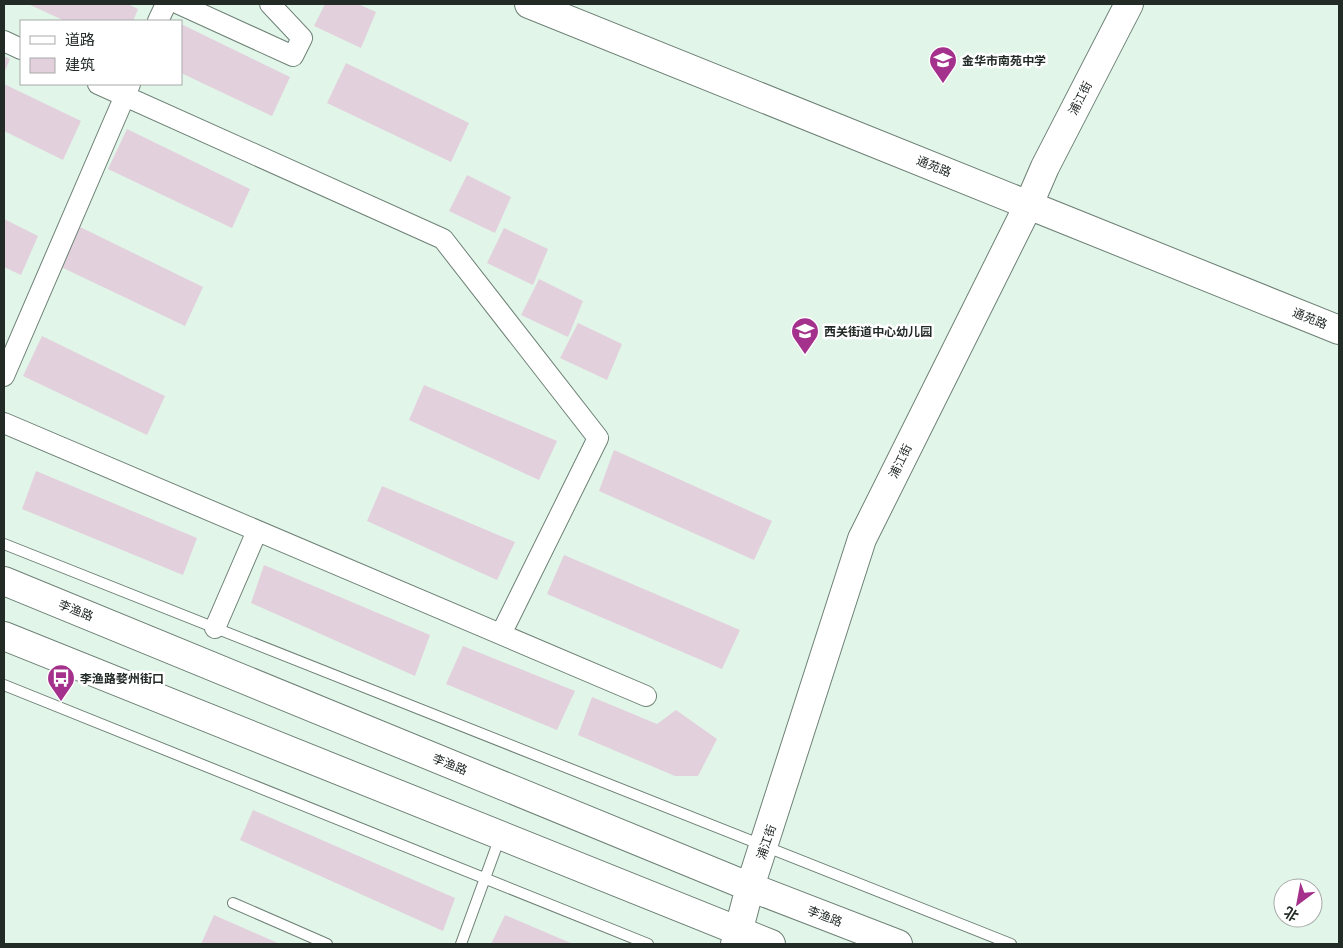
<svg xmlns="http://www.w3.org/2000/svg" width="1343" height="948" font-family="'IBM Plex Sans','Noto Sans SC',sans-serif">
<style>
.building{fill:#e3d0dd}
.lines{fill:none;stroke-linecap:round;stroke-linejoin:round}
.lane-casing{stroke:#6e8176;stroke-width:12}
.street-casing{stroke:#6e8176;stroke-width:22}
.secondary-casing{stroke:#6e8176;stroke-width:30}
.lane{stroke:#fff;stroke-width:10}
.street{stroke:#fff;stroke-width:20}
.secondary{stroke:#fff;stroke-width:28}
.labels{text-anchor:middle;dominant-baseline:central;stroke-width:5;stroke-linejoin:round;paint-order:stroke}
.poi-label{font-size:12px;font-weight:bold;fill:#232b27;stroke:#fff;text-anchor:start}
.street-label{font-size:12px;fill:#232b27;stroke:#fff}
</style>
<rect width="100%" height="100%" fill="#e1f5e9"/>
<path class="building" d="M 28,4 L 128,4 L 138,9 L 133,21 L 65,21 Z
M 325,4 L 358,4 L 376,12 L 361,48 L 314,26 Z
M 181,24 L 290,77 L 272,116 L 181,73 Z
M 4,56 L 10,59 L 4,73 Z
M 346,63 L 469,123 L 451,162 L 327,103 Z
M 4,84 L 81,121 L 63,160 L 4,131 Z
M 127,129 L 250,189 L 232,228 L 108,169 Z
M 467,175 L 511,197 L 495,233 L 449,211 Z
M 4,219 L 38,236 L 21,275 L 4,267 Z
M 80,227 L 203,287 L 185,326 L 61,267 Z
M 504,228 L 548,249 L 533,285 L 487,263 Z
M 539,279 L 583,301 L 568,337 L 521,315 Z
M 578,323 L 622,344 L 607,380 L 560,358 Z
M 42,336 L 165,396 L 147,435 L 23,376 Z
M 424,385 L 557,441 L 539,480 L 409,420 Z
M 614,450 L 772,521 L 754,560 L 599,491 Z
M 36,471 L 197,538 L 183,575 L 22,509 Z
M 382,486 L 515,542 L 497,580 L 367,521 Z
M 564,555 L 740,630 L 722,669 L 547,594 Z
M 264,565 L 430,635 L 415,676 L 251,603 Z
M 463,646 L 575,691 L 557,730 L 446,684 Z
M 592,697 L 657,724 L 676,710 L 717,739 L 698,776 L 675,776 L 578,735 Z
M 253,810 L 455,898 L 443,931 L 240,840 Z
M 214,915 L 280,944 L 201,944 Z
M 505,915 L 573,944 L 491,944 Z"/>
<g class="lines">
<g class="lane-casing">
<path id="lane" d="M 4,544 L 1011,944
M 4,685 L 648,944
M 233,903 L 327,944
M 461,944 L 500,837"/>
</g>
<g class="street-casing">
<path id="street" d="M 179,4 L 293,56 L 302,38 L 270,4
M 158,21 L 166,4
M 4,41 L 21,49
M 98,84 L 443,239 L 598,438 L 501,634
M 4,376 L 130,84
M 4,423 L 646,696
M 215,628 L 257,531"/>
</g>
<g class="secondary-casing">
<path id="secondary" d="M 529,4 L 1339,330
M 4,581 L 750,887 L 898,944
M 4,636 L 771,944
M 735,944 L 750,887 L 862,539 L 1029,204 L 1045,167 L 1129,4"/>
</g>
<use href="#lane" class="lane"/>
<use href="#street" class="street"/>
<use href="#secondary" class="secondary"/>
</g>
<defs>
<g id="school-pin" transform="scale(1.4375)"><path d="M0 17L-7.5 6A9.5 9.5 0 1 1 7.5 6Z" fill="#a4318c" stroke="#fff"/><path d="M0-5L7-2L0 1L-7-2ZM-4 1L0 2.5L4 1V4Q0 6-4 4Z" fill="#fff"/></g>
<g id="bus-pin" transform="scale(1.4375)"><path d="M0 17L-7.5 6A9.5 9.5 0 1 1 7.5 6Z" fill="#a4318c" stroke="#fff"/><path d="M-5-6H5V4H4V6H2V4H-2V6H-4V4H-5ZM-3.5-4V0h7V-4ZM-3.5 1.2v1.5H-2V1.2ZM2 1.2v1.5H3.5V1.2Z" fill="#fff"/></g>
</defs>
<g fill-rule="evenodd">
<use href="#school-pin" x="943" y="60"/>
<use href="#school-pin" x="805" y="331"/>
<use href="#bus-pin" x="61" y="678"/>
</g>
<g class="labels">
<g class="poi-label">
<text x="962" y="60">金华市南苑中学</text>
<text x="824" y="331">西关街道中心幼儿园</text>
<text x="80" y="678">李渔路婺州街口</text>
</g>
<g class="street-label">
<text transform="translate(1080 98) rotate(-63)">浦江街</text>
<text transform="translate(934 166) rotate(22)">通苑路</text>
<text transform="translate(1310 318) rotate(22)">通苑路</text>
<text transform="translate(900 461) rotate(-64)">浦江街</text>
<text transform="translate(76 610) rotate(22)">李渔路</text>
<text transform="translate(450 764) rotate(22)">李渔路</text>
<text transform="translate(766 842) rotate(-71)">浦江街</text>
<text transform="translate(825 916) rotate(21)">李渔路</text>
</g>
</g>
<rect width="1343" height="948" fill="none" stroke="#232b27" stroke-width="10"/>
<rect x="20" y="20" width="162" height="65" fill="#ffffff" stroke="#a7aaa9"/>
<rect x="30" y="36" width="25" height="8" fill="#ffffff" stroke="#a7aaa9"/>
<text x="65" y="45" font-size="15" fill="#232b27">道路</text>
<rect x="30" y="58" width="25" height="15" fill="#e3d0dd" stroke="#a7aaa9"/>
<text x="65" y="70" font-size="15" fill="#232b27">建筑</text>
<g transform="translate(1298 903) rotate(212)"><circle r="24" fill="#ffffff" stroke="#a7aaa9"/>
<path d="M0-4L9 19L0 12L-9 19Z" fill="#a4318c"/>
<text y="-8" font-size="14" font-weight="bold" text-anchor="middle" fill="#232b27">北</text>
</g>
</svg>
